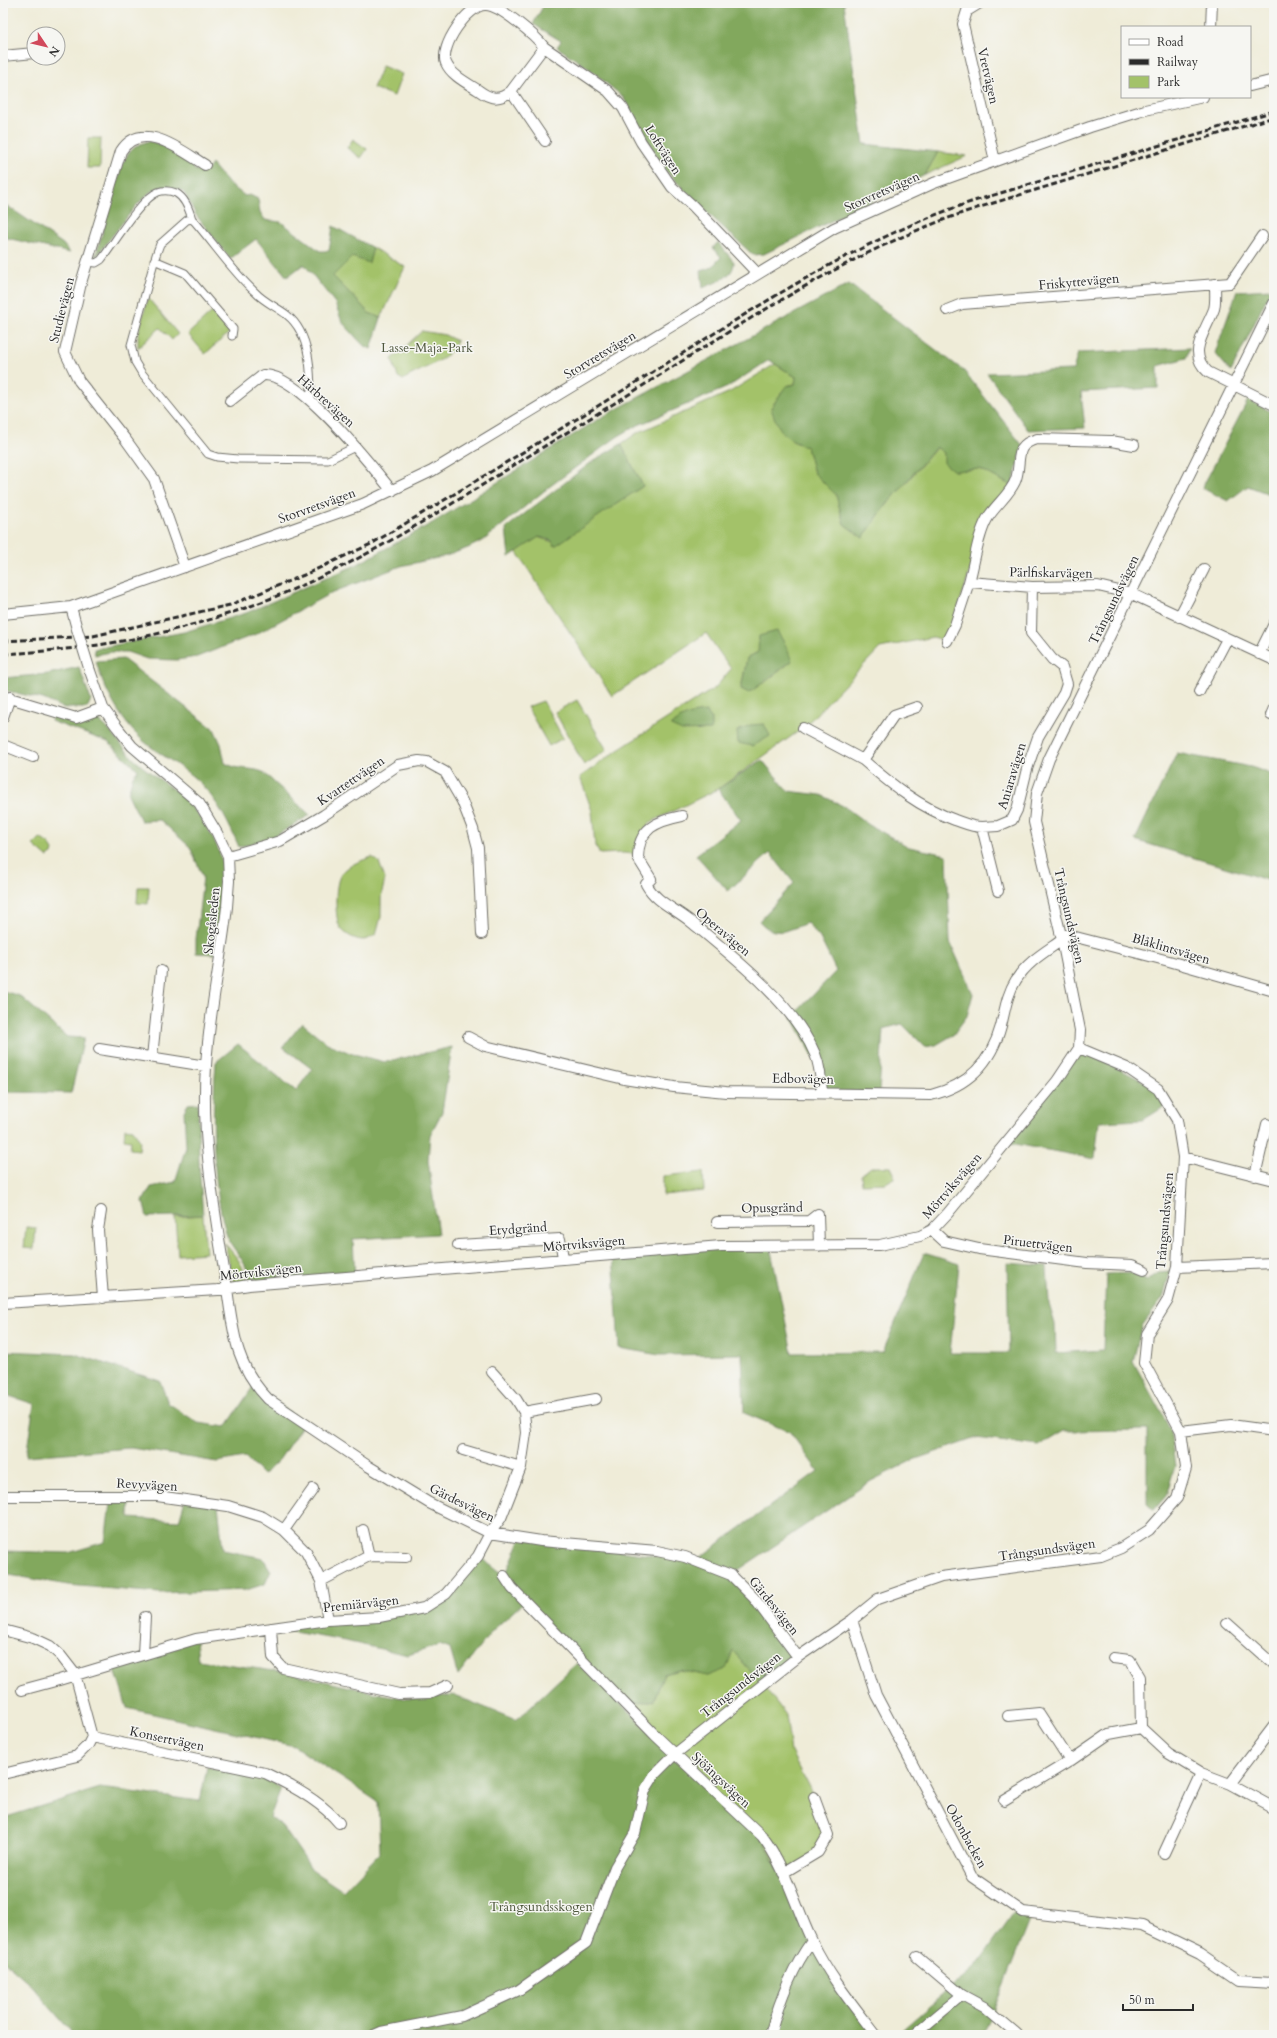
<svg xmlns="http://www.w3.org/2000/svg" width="1277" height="2038" font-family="Cardo,serif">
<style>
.green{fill:#a3c269;stroke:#67764a;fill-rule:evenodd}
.forest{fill:#82a85d;stroke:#566a44}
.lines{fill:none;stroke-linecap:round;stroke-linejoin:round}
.pedestrian-casing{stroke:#706f68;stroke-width:9}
.minor-casing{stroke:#706f68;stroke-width:12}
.pedestrian{stroke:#fff;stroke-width:7}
.minor{stroke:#fff;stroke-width:10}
.rail{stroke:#2b2b2b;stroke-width:3;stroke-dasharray:6 3;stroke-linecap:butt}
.minor-bridge-casing{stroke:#706f68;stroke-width:12;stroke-linecap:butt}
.minor-bridge{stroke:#fff;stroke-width:10}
.labels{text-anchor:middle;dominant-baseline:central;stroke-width:3;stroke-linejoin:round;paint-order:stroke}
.street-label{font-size:13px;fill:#2b2b2b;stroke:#f6f6f2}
.park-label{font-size:13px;fill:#4f583e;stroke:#f6f6f2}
</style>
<rect width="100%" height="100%" fill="#f6f6f2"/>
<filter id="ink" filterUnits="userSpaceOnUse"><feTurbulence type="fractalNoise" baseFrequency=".025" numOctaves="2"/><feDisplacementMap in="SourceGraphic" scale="8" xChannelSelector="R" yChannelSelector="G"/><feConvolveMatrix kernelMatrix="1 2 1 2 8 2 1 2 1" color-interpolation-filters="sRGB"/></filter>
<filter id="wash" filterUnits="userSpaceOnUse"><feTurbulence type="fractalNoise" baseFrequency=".012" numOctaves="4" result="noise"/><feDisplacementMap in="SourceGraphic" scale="16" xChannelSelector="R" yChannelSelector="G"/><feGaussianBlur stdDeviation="0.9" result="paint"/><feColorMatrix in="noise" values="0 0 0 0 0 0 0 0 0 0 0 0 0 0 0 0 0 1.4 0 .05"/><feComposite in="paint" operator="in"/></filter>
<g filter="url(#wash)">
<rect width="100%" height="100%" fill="#efecd8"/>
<path class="green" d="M 382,66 L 402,74 L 394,96 L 373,88 Z
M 88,138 L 101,138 L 100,168 L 87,168 Z
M 353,139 L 367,149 L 361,158 L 347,148 Z
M 938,152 L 967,156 L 925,175 Z
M 373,248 L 405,267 L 381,318 L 369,313 L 333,276 L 352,257 L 369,262 Z
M 148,298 L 178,334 L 172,340 L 160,328 L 138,348 L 138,334 Z
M 212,312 L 230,332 L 205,354 L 188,334 Z
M 422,331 L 445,335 L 457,341 C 449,362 420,368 403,380 L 398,377 L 392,359 Z
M 775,364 L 796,377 L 795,384 L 786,386 L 771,408 L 792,441 L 807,447 L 814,473 L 836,495 L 844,524 L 863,538 L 883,509 L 937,447 L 944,453 L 954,471 L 980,469 L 1012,486 L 988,517 L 947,641 L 933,637 L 880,648 L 803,728 L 718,789 L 649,823 L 640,837 L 635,854 L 623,853 L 600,854 L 595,846 L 592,811 L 580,777 L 618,750 L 715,688 L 731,669 L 706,633 L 612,696 L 516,551 L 537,537 L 556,543 L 643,486 L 621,444 L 637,433 L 730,392 ZM 758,652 L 792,661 L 764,683 L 741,689 L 747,658 Z
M 577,700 L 607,750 L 584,765 L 555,712 Z
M 543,701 L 563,738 L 549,746 L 527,707 Z
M 40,838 L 49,844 L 53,850 L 52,854 L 47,857 L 33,845 Z
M 372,857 L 379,862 L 385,879 L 381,897 L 381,917 L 376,934 C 373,936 370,938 368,939 C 358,943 340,933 338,922 C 335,912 335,885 340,876 C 347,865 360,861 372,857 Z
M 138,887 L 149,887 L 148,904 L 137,903 Z
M 125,1128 L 133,1129 L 140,1141 L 139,1150 L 130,1149 L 131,1140 L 124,1139 Z
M 871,1167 L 891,1167 L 894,1173 L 894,1178 L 886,1183 L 862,1184 L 861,1175 Z
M 703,1172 L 704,1191 L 663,1195 L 663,1176 Z
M 203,1215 L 206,1253 L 178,1255 L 175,1217 Z
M 26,1227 L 36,1228 L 34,1249 L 24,1248 Z
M 225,1243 C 236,1258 245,1263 245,1283 L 234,1284 Z
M 733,1650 L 763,1685 L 786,1715 L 791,1752 L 814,1797 L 828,1835 L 818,1852 L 783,1873 L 627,1706 L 654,1700 L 664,1674 L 680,1670 L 708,1676 Z"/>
<path class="forest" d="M 545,3 L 844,3 L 864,144 L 938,152 L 925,175 L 764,254 L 753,255 L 697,203 L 667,172 L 659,161 L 623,97 L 588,68 L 557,47 L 561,41 L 533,24 Z
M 149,141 L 166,146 L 194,162 L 194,170 L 208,170 L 212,164 L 229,184 L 245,196 L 250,195 L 258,199 L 260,212 L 265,220 L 281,222 L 320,251 L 329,251 L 333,226 L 373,248 L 369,263 L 352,257 L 333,276 L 369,313 L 381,318 L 371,349 L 363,345 L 342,322 L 335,303 L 304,264 L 287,277 L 256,239 L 230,259 L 196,215 L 185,194 L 181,190 L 167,187 L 161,187 L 149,193 L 135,207 L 95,258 L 123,162 C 130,150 135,145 149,141 Z
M 3,203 L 63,244 L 70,253 L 3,237 Z
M 718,242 L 734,262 C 734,278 715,282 703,288 L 701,271 L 712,267 L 721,257 L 713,248 Z
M 849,284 L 964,371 L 1023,446 L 1012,486 L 980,469 L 954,471 L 944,463 L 944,453 L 936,447 L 883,509 L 863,538 L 844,524 L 836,495 L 814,473 L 807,447 C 785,439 778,430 771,408 L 786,386 L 795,384 L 796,377 L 769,360 L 728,387 L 636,426 L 617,437 L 549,487 L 484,540 L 468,548 L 446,556 L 401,566 L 331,593 L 256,634 L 197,657 L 177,660 L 147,659 L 127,652 L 111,652 L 95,655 L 94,649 L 184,632 L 246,613 L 356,565 L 434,522 L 602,417 Z
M 1271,289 L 1231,372 L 1215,353 L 1237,291 Z
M 1190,348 L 1186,358 L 1158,366 L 1158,388 L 1081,392 L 1085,428 L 1028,430 L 987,373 L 1073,370 L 1078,353 Z
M 1248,400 L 1274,413 L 1274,496 L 1248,486 L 1228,501 L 1202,488 Z
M 621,444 L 643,486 L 555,546 L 551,540 L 539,537 L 509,557 L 506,528 L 593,461 Z
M 777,631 L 785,644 L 792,661 L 749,693 L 741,689 L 747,658 L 758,652 L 759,636 Z
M 123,659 L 214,729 L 221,744 L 225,763 C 239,771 251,767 263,772 L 310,815 L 272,838 L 239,847 C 229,824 219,803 201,784 C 185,768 165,758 147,744 C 123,725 104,691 96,661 Z
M 79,667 L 91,700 L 87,708 L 63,708 L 43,699 L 3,690 L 3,678 L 48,674 Z
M 707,712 L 711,718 L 711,730 L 682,731 L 671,726 C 682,715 692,713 707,712 Z
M 52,715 C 60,719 67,721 75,722 C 83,722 93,718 99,721 C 107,725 127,753 136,761 C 153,776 173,787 188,803 C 204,820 219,843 223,866 C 226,888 218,931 215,954 L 196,953 L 196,939 L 203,877 L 190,847 L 160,820 L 141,821 L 128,794 L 133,776 L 138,770 L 108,742 L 51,721 Z
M 764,724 L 770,736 L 753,746 L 738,743 L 737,731 L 750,725 Z
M 1177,753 L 1251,767 L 1274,775 L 1274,882 L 1135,840 Z
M 762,760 L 788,791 L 821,795 L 845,807 L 869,825 L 909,847 L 947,855 L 950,942 L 973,994 L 967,1016 L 953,1035 L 936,1045 L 925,1047 L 902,1024 L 883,1029 L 879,1094 L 822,1093 L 820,1069 L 792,1017 L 836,971 L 820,938 L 807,923 C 788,930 775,939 759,921 L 794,883 L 770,853 L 728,891 L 696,855 L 741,820 L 718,789 Z
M 3,991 L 20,996 L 67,1037 L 84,1038 L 71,1093 L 3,1092 Z
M 302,1023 L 327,1043 L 350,1053 L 385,1062 L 452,1047 L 442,1112 L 430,1135 L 428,1160 L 438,1234 L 353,1239 L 355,1277 L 249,1285 C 248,1280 249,1274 247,1270 C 242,1256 230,1247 226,1233 C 211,1180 212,1116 216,1062 L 238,1044 L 296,1091 L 312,1069 L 283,1047 Z
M 1079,1048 L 1158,1089 L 1167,1105 L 1143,1120 L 1099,1122 L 1095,1159 L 1005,1142 Z
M 198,1103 L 199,1164 L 203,1215 L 147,1217 L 143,1201 L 151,1187 L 175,1182 L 186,1147 L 184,1111 L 188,1104 Z
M 770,1246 L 792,1353 L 883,1352 L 924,1253 L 959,1264 L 950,1353 L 1009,1353 L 1007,1263 L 1047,1266 L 1049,1304 L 1055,1324 L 1056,1353 L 1103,1350 L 1106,1274 L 1133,1273 L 1147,1281 L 1158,1273 L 1170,1272 L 1163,1298 L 1142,1326 L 1133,1361 L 1170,1429 L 1175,1466 L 1166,1496 L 1154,1510 L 1147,1503 L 1147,1430 L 1064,1431 L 1039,1446 L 976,1438 L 913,1460 L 871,1481 L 731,1575 L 798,1657 L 763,1685 L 733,1651 L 726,1669 L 708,1676 L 680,1670 L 664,1674 L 654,1700 L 627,1705 L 525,1601 L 492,1631 L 458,1676 L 450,1649 L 440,1645 L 408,1655 L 345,1641 L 271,1628 L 424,1608 L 446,1594 L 478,1556 L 505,1576 L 521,1538 L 695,1561 L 818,1471 L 790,1432 L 744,1413 L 742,1354 L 659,1355 L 619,1348 L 613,1254 Z
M 3,1351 L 75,1354 L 160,1381 L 168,1403 L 198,1423 L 226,1427 L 254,1385 L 304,1423 L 279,1460 L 263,1475 L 245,1457 L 217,1462 L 131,1448 L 26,1456 L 34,1404 L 3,1394 Z
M 111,1496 L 130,1496 L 129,1518 L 179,1521 L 185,1500 L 218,1505 L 223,1550 L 263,1558 L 271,1571 L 265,1584 L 246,1590 L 159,1593 L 68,1585 L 3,1574 L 3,1551 L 68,1553 L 105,1542 Z
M 196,1639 L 198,1660 L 288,1673 L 381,1694 L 409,1699 L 454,1695 L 516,1720 L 577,1663 L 762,1836 L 812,1941 L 876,2035 L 74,2035 L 27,1981 L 3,1960 L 3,1818 L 100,1788 L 200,1801 L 207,1767 L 264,1778 L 281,1788 L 270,1817 L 283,1827 L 313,1871 L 343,1891 L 380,1853 L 378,1802 L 294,1746 L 127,1708 L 113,1663 Z
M 1017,1908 L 1032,1913 L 992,2014 L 982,2035 L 896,2035 L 977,1965 Z"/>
</g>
<g filter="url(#ink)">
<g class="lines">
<g class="pedestrian-casing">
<path id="pedestrian" d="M 154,260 L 185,273 L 233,329 L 232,336
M 88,262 L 96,263 L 101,260 C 114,244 140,199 158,192 C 164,190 171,191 176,193 C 185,198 189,209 192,219
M 311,401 C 311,373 311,334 287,315 C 277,307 264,302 255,292 C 233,272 215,245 195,222 L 192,219 L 187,220 L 160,244 L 156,255 L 131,345 L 135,362 L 141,372 L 208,454 L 217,457 L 238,459 L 328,460 L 355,447"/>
</g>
<g class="minor-casing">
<path id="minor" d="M 980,3 L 967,11 L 963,24 L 995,161
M 1211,27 L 1212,3
M 3,56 L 34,53
M 1250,86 L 1274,80
M 511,91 C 499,101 490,99 478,90 C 467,83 451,75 446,63 C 439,47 468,5 485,5 C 499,4 536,36 544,47
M 545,141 L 511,91 L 544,47 L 608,91 L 623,108 L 641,142 L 672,187 L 693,206 L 758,274
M 1215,284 C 1215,292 1216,302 1214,309 C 1206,331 1186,353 1208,372 L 1274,405
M 947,310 L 962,304 L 1230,283 L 1262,236
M 230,401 L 263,375 C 298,372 370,464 392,491
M 1134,445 L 1111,441 L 1037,439 C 1013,445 1022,460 1016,479 C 1011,494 995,505 987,519 C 977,537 975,561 969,582 L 1032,587 L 1098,586 L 1132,594 L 1274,660
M 185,567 L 154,479 L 126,440 L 79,381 L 65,352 L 81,283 L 121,151 C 142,118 182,151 205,165
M 71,607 L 77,629
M 3,614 L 71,607 L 363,504 L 432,471 L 834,228 L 934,183 L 1090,127 L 1145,110 L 1203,97
M 1179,617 L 1204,569
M 947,641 L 955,625 L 969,582
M 1259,654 L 1274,624
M 90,671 L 103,708 L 117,727 L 132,746 L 199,803 L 217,833 L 228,856 L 229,881 L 227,907 C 221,960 209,1013 206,1066 C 201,1138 214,1206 225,1276 C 233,1324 232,1362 268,1399 L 368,1466 L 429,1503 L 490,1533 L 541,1541 L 657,1551 L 685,1557 L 731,1575 L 754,1598 L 798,1657
M 1199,692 L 1227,639
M 3,696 L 76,718 L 103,708
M 917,707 L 894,715 L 863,760 C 892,785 919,807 955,820 C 964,823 972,827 982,827
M 1271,715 L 1274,708
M 3,717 L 10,697
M 803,728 L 863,760
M 3,745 L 33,757
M 682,816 C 657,821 638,828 638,858 L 651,879 L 646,884 C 656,902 674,908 690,921 C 730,954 795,1005 815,1054 C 820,1066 821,1079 822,1093
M 228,856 L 280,841 L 324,815 L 398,765 L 419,761 L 427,762 L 445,772 L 462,801 L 473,829 L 478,848 L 482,934
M 998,891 L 982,827 L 998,826 L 1012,820 L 1017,810 L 1027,769 L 1038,737 L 1064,693 L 1067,684 L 1062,667 L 1052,659 L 1031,633 L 1032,587
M 1060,933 L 1169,961 L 1274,991
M 468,1037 L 485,1046 L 624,1079 L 674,1087 L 726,1092 L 931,1095 C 968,1086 991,1063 1001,1026 C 1005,1010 1007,994 1016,980 C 1027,962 1045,952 1062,940
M 99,1049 L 206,1066
M 152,1057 L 161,971
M 1183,1157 L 1274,1180
M 1255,1176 L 1267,1124
M 101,1211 L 98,1230 L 103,1298
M 717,1222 L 809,1221 L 818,1214 L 819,1246
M 932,1230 L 944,1241 L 979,1249 L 1087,1263 L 1132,1265 L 1144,1270
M 458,1245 L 560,1239 L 563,1258
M 1177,1267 L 1274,1263
M 3,1303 L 218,1290 L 249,1285 L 721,1246 L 880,1245 L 920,1236 L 932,1230 L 948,1213 L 1057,1081 L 1079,1048 L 1080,1030 L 1062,940 L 1034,822 L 1037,793 L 1049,759 L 1274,303
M 524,1412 L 596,1399
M 1181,1431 L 1231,1425 L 1274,1431
M 463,1450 L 521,1467
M 3,1496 L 157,1496 L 228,1506 L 263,1517 L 284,1530 L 306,1552 L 321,1581 L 328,1620
M 284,1530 L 313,1489
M 363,1530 L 369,1556
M 504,1576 L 512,1588 L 655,1735 L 762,1836 C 786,1867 795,1906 812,1941 C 829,1976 853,2005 876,2035
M 321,1581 L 369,1556 L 406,1557
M 852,1620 L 876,1695 L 972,1877 L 1023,1912 L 1142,1926 L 1200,1954 L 1238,1980 L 1274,1982
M 1227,1623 L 1274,1665
M 271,1628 L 273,1657 L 283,1668 L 399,1694 L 430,1693 L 448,1685
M 3,1630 L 33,1638 L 50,1646 L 61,1656 L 75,1674 L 92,1737 L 265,1773 C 291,1785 321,1801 339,1823
M 143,1654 L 145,1617
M 22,1690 L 59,1680 L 196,1639 L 328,1620 L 379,1617 L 424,1608 L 446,1594 L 478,1556 L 490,1533 L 501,1518 L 521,1467 L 526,1433 L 524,1412 L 516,1399 L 492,1372
M 1008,1716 L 1039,1713 L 1070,1761
M 1141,1728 L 1168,1753 L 1201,1773 L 1230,1784 L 1274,1808
M 3,1774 L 77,1756 L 88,1745 L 92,1737
M 1230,1784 L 1274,1726
M 1004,1801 L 1070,1761 L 1109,1734 L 1141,1728 L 1140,1677 L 1130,1660 L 1113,1658
M 1164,1853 L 1201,1773
M 783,1873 L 818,1852 L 828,1835 L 814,1797
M 917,1957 L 962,1995 L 984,2007 L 1017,2035
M 374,2035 L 381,2032 L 462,2016 L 519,1990 L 586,1943 L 615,1867 L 635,1833 L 645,1790 L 655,1774 L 675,1754 L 798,1657 L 852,1620 L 878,1599 L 941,1577 L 1101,1556 L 1121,1548 L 1149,1530 L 1177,1498 L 1186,1468 L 1181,1431 L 1144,1363 L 1147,1334 L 1168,1300 L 1177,1267 L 1183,1157 L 1177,1120 L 1158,1089 L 1127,1068 L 1079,1048
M 770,2035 C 779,2002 792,1968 812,1941
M 914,2035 L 962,1995"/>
</g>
<use href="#pedestrian" class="pedestrian"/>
<use href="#minor" class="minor"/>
<path class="rail" d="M 3,641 L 93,636 L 230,605 L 304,575 L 371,544 C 472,484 572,422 672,360 C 769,299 865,237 974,201 L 1274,111
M 3,654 C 39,652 75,649 111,643 C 188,630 264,605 333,571 C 385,546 435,514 484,484 C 547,444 611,406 674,366 C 773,304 865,245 977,208 L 1274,117"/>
<g class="minor-bridge-casing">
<path id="minor-bridge" d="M 77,629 L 90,671"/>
</g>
<use href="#minor-bridge" class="minor-bridge"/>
</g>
</g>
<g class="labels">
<g class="street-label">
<text transform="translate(988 76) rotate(77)">Vretvägen</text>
<text transform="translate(663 150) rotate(57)">Loftvägen</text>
<text transform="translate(882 192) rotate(-24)">Storvretsvägen</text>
<text transform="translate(1079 282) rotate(-5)">Friskyttevägen</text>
<text transform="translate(62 310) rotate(-76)">Studievägen</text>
<text transform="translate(600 355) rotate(-31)">Storvretsvägen</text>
<text transform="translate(326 401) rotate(42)">Härbrevägen</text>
<text transform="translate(317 506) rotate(-20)">Storvretsvägen</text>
<text transform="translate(1051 573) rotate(1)">Pärlfiskarvägen</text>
<text transform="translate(1114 600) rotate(-64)">Trångsundsvägen</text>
<text transform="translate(1012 776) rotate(-73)">Aniaravägen</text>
<text transform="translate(351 781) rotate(-34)">Kvartettvägen</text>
<text transform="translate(1069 916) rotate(77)">Trångsundsvägen</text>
<text transform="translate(212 921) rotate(-84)">Skogåsleden</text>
<text transform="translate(723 932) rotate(40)">Operavägen</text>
<text transform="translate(1171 949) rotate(16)">Blåklintsvägen</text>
<text transform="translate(803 1079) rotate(1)">Edbovägen</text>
<text transform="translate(952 1186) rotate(-49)">Mörtviksvägen</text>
<text transform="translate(772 1208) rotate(-1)">Opusgränd</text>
<text transform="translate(1165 1221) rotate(-85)">Trångsundsvägen</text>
<text transform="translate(518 1229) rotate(-4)">Etydgränd</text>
<text transform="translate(584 1244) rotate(-5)">Mörtviksvägen</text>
<text transform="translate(1038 1244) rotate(7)">Piruettvägen</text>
<text transform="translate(261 1272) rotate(-6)">Mörtviksvägen</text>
<text transform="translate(147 1485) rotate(3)">Revyvägen</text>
<text transform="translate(462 1503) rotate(26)">Gärdesvägen</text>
<text transform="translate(1047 1550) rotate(-8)">Trångsundsvägen</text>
<text transform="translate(361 1604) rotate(-6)">Premiärvägen</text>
<text transform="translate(774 1606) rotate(51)">Gärdesvägen</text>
<text transform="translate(741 1685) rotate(-38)">Trångsundsvägen</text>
<text transform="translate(167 1739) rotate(12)">Konsertvägen</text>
<text transform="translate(721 1780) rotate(43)">Sjöängsvägen</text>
<text transform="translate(966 1836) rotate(61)">Odonbacken</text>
</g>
<g class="park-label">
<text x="427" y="348">Lasse-Maja-Park</text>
<text x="541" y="1907">Trångsundsskogen</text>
</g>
</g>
<rect width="1277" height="2038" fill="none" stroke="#f6f6f2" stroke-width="16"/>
<rect x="1121" y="26" width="130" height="72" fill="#f6f6f2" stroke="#a5a5a2"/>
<rect x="1129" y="39" width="20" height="6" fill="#ffffff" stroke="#a5a5a2"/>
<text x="1157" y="46" font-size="12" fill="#2b2b2b">Road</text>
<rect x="1129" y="59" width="20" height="6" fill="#2b2b2b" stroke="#a5a5a2"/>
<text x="1157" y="66" font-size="12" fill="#2b2b2b">Railway</text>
<rect x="1129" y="76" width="20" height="12" fill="#a3c269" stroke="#a5a5a2"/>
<text x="1157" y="86" font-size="12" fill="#2b2b2b">Park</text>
<g transform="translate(46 46) rotate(125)"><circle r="19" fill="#f6f6f2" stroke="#a5a5a2"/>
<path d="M0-3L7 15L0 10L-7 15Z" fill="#d1495b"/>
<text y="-6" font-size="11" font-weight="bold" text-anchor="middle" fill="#2b2b2b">N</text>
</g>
<path d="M1123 2004v6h70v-6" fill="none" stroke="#2b2b2b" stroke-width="2"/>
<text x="1129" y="2004" font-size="12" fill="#2b2b2b" stroke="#f6f6f2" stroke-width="3" paint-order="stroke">50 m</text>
</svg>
